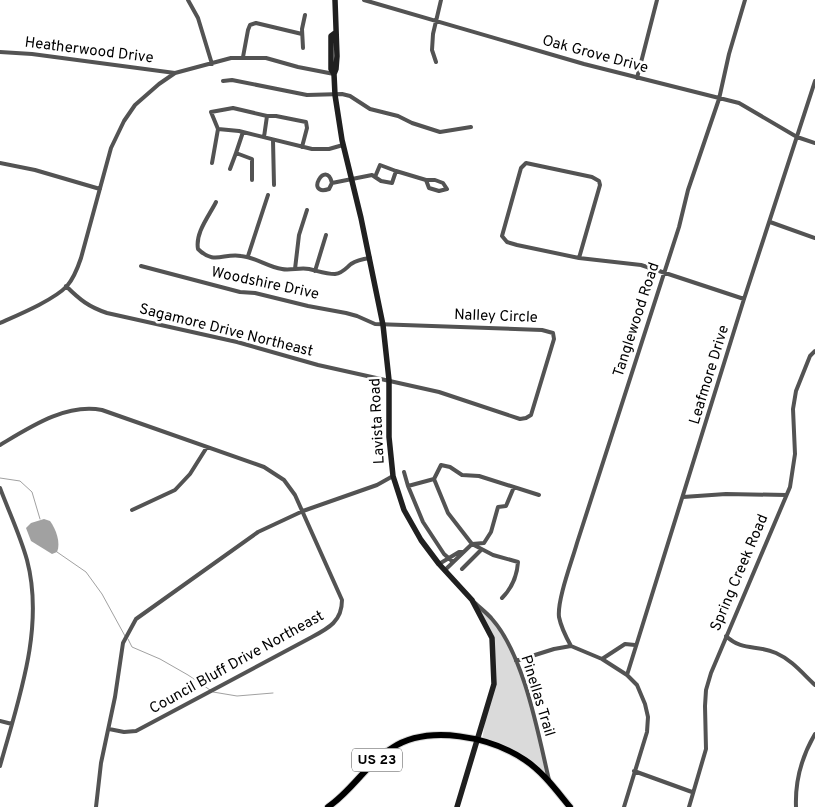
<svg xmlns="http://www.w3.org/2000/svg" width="815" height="807" font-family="Overpass,sans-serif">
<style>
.green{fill:#dadada}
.water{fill:#a1a1a1}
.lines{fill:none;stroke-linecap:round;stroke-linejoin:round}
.stream{stroke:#a1a1a1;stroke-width:1}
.primary-casing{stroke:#dbdbdb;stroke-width:8}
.minor{stroke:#535353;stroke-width:4}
.secondary{stroke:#202020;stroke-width:5.5}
.primary{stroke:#000;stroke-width:6}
.labels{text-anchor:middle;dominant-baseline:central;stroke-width:5;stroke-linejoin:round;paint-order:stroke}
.shield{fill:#fff;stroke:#4c4c4c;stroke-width:1}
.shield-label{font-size:14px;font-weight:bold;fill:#000}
.street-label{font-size:15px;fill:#000;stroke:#fff}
</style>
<rect width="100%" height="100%" fill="#fff"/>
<path class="green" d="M 472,600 C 478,606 486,612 492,619 C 524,655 536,727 546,774 L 509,751 L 482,742 L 487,706 L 494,684 L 492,638 Z"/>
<path class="water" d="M 44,519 L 50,521 C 56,529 61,543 57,552 L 52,554 L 31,541 L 26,528 L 31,523 Z"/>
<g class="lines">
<path class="stream" d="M 0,478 L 20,481 L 32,492 L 40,519
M 57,552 L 86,572 L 102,594 L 125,636
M 128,639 L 132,647 L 160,659 L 188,675 L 213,692 L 237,696 L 273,693"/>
<g class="primary-casing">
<path id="primary" d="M 328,807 C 352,791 367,763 392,748 C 429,724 491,737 525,760 C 543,772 556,790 570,807"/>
</g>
<path class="minor" d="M 188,0 L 198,18 L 212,64
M 364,0 L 584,64 L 739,103 L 797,137 L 815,143
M 303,48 L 302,29 L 305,15
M 0,52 L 32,54 L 175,73
M 243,57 L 248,30 L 250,25 L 256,23 L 302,34
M 436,62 L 432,50 L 433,34 L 441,0
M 637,78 L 657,0
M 223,81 L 232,80 L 307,95 L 342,94 L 350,96 L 370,109 L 398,116 L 412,123 L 440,132 L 471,127
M 267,116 L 276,116 L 306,122 L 307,128 L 302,147
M 243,132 L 236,153 L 252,159 L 252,180
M 264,137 L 267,116 L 233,108 L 211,112 L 218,129 L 239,131 L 312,149 L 329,149 L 343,145
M 273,140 L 274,185
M 0,163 L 35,170 L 100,189
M 212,163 L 218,129
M 526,163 L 592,177 L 599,181 L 600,185 L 579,258 L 517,245 L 507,242 L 502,236 L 521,168 Z
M 230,169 L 236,153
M 375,177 L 380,165 L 396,171
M 332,183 C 326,158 304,197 329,189 L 332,183 L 372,175 L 381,181 L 392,183 L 396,171 L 426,180 L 435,180 L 443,183 L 447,189 L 439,191 L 429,188 L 426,180
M 216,202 C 209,216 195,233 198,249 C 214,265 223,253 241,256 C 255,257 268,267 282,269 C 290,271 300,267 309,269 C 318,271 326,274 335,274 C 343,273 346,268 351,264 C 357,260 363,259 370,258
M 770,222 L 815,238
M 248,256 L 268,195
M 579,258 L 641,265 L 744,299
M 295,269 L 299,235 L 307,210
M 315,271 L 326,235
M 66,286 C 80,300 89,307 107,313 L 237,342 L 318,365 L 439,392 L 520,419 L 526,418 L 531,415 L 554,339 L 553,333 L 542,330 L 375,324 L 357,316 L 346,313 L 308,306 L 255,293 L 240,292 L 141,266
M 0,323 C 18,315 54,300 67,286 C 74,278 78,267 81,258 L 111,148 L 124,121 L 135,105 L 159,84 L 175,73 L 231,58 L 266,58 L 298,67 L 334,74
M 0,445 C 30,427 66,403 102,410 L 264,467 L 284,480 L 295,495 L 342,600 C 342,621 329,628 312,637 L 136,731 L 124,732 L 109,729
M 404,472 L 408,486 L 423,522 L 444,554 L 453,562
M 408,486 L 434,479
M 0,488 C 9,512 20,535 27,560 C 45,628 18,701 0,766
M 683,497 L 726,494 L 786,495
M 132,510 L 175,490 L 190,474 L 207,447
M 439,564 L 459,552 L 463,552
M 462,569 L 481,550
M 445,570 L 472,544 L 484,543 L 491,532 L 498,507 L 506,506 L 514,487
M 502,598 C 512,588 517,577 518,562 L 493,555 L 472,544 L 448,513 L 434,479 L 441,465 L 450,467 L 462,475 L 479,476 L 539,495
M 475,603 C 480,608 487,613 492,619 C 524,655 538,733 549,780
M 726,636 C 743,652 756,644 776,653 C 792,660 803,674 815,685
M 571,646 C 566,637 561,627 559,617 C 557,600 572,561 577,543 L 679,227 L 688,190 L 719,99 L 729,54 L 745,0
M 602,659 L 625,644 L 635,645
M 516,661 L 554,649 L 571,646 L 602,659 L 627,675 L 637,685 L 645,704 L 648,717 L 647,732 L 624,807
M 627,675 L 744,299 L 815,81
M 0,721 L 12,724
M 634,771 L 692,792
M 96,807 L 101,763 L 115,697 L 123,643 L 136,619 L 258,532 L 303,511 L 377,485 L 393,476
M 689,807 L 706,749 L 705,706 L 706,690 L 711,673 L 790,487 L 795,454 L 793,409 L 796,391 L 810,356 L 815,351
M 796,807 C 795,781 802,756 815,734"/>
<path class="secondary" d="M 335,33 L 331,36 L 331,69 L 334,74 L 335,95 L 342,140 L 361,218 L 383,325 L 389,380 L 389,437 L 393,476 L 404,510 L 421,540 L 439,564 L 472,600 L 492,638 L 494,684 L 457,807
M 334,74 L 336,69 L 337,56 L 335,0"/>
<use href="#primary" class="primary"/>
</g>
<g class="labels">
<rect class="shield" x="352" y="748.5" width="50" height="23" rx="4"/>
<g class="shield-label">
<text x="377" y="760">US 23</text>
</g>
<g class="street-label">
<text transform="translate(89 51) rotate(7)">Heatherwood Drive</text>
<text transform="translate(595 55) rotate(15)">Oak Grove Drive</text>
<text transform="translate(265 284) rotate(12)">Woodshire Drive</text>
<text transform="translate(496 317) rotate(2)">Nalley Circle</text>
<text transform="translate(637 320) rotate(-72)">Tanglewood Road</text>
<text transform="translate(226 331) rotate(14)">Sagamore Drive Northeast</text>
<text transform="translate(710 375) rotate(-73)">Leafmore Drive</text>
<text transform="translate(378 421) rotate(-93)">Lavista Road</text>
<text transform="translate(740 573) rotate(-67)">Spring Creek Road</text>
<text transform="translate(237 663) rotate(-29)">Council Bluff Drive Northeast</text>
<text transform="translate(537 696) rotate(73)">Pinellas Trail</text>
</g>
</g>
</svg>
